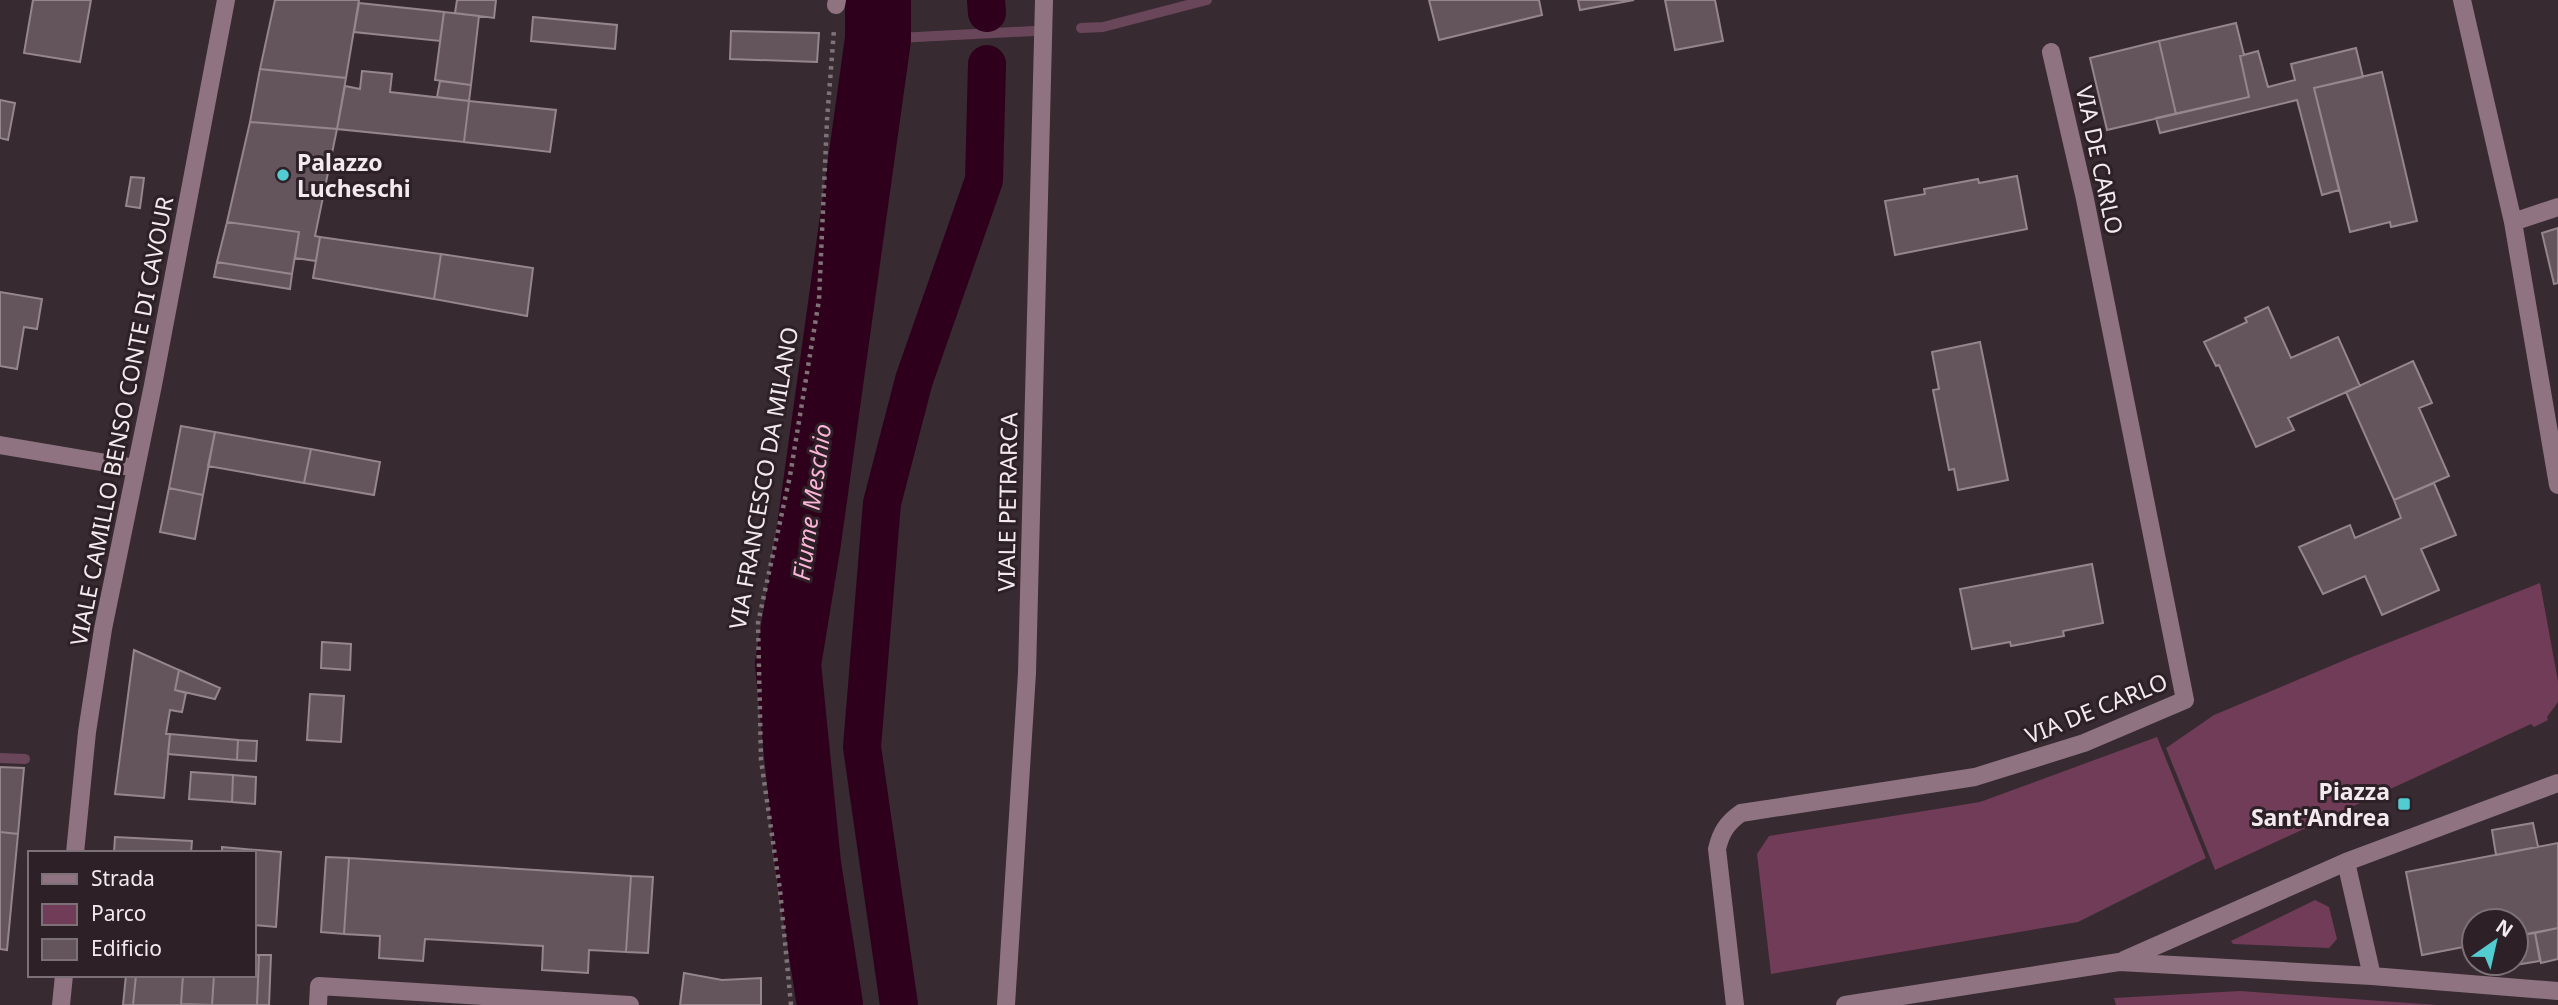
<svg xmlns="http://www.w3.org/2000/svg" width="2558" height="1005" font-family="'Noto Sans',sans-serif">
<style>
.green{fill:#713c58}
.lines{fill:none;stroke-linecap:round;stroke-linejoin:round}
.stream{stroke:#6a465b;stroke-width:10}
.canal{stroke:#2f001c;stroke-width:38}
.river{stroke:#2f001c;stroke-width:66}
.building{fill:#64555c;stroke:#95858c;stroke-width:2}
.path{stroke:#7f7378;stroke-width:4.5;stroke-dasharray:3.5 5;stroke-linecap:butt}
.minor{stroke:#8f7380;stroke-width:18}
.poi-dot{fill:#52ccd0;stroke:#2d2027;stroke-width:2.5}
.labels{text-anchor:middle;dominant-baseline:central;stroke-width:6;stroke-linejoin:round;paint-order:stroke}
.street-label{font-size:23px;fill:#f3eaee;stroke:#2d2027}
.poi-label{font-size:23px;font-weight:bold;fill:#f3eaee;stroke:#2d2027;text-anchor:start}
.water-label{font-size:24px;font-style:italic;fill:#fcb4d8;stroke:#2d2027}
</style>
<rect width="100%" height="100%" fill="#372a30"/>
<path class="green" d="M 2540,583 L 2558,681 L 2558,702 L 2547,717 L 2548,720 L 2534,727 L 2531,724 L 2215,870 L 2166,748 L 2214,715 L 2352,657 Z
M 2157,737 L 2206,858 L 2078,922 L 1771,974 L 1757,854 L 1769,836 L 1980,802 Z
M 2315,900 L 2329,907 L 2337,939 L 2329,948 L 2233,944 L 2231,941 Z
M 2240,991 L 2438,1005 L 2116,1005 L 2114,998 Z"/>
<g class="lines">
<path class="stream" d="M 1081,28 L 1103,27 L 1207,0
M 878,39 L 1034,31
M 0,758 L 25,759"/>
<path class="canal" d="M 986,0 L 987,13
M 899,1005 L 862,747 L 882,503 L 914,380 L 984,180 L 987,64"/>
<path class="river" d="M 830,1005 L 808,864 L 788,664 L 808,542 L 878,39 L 878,0"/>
</g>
<path class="building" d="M 33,0 L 91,0 L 80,62 L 24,53 Z
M 275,0 L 359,0 L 346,78 L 260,69 Z
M 457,0 L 496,0 L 494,18 L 455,13 Z
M 1429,0 L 1539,0 L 1542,15 L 1439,40 Z
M 1578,0 L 1634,0 L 1580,10 Z
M 1665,0 L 1715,0 L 1723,41 L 1675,50 Z
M 359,3 L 444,12 L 440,41 L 354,32 Z
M 444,12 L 479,16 L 471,85 L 435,80 Z
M 533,17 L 617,25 L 615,49 L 531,41 Z
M 2236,23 L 2244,55 L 2240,56 L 2249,97 L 2176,114 L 2159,41 Z
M 731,31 L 819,33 L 817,62 L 730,59 Z
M 2159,41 L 2176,114 L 2107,130 L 2090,58 Z
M 2356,48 L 2363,77 L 2314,88 L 2339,190 L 2322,195 L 2297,100 L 2160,133 L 2156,118 L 2249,97 L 2240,56 L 2258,51 L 2268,87 L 2295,80 L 2291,64 Z
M 260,69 L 346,78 L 337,129 L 250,122 Z
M 362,71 L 392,74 L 390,92 L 469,101 L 464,142 L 337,129 L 345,86 L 360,89 Z
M 2382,72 L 2417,221 L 2391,227 L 2390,222 L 2350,232 L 2314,88 Z
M 440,81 L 471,85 L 469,101 L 437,97 Z
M 0,100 L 15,103 L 8,140 L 0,138 Z
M 469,101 L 556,110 L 550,152 L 464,142 Z
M 250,122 L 337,129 L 315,236 L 320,237 L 316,261 L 295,258 L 299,232 L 227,222 Z
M 2017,176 L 2027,229 L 1895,255 L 1885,201 L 1925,194 L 1924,189 L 1978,179 L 1979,183 Z
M 131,177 L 144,178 L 140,208 L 126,206 Z
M 227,222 L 299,232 L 292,274 L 217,262 Z
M 2558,228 L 2558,283 L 2554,284 L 2542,233 Z
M 320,237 L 441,254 L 434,299 L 313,278 Z
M 441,254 L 533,268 L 527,316 L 434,299 Z
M 217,262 L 292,274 L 290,289 L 214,277 Z
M 0,292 L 42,299 L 37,329 L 24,327 L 17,369 L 0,366 Z
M 2268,307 L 2291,358 L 2338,337 L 2360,386 L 2288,418 L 2294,430 L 2256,447 L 2219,365 L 2216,366 L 2204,342 L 2247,322 L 2245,318 Z
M 1980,342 L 2008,480 L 1958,490 L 1954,469 L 1949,470 L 1933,390 L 1939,389 L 1932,352 Z
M 2413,361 L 2432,403 L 2419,408 L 2449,476 L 2394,500 L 2346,392 Z
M 181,426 L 215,432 L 203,495 L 169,488 Z
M 215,432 L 311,449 L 304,483 L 208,466 Z
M 311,449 L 380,462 L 374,495 L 304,483 Z
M 2434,483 L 2456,535 L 2421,549 L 2439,590 L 2382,615 L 2365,576 L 2323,594 L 2299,547 L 2350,525 L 2355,538 L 2401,518 L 2394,500 Z
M 169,488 L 203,495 L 195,539 L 160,532 Z
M 2092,564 L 2103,623 L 2063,631 L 2064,636 L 2011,646 L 2010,642 L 1972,649 L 1960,589 Z
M 322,642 L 351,644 L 350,670 L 321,668 Z
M 134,650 L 179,670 L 175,690 L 186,693 L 182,712 L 170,710 L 166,734 L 170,734 L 164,798 L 115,794 Z
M 179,670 L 220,688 L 215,699 L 175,690 Z
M 310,694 L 344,696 L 341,742 L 307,740 Z
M 170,734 L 238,740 L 237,760 L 168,754 Z
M 238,740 L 257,741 L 256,761 L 237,760 Z
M 0,767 L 24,768 L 18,834 L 0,832 Z
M 191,772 L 233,775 L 232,802 L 189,799 Z
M 233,775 L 256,777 L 255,804 L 232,802 Z
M 2533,823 L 2538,847 L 2496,855 L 2492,830 Z
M 0,832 L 18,834 L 7,950 L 0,949 Z
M 115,837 L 192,841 L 191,853 L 114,853 Z
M 2558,843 L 2558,928 L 2516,936 L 2516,921 L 2474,921 L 2474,945 L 2422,955 L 2406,872 Z
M 222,847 L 281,852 L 276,927 L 254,925 L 254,853 L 222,853 Z
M 326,857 L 349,858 L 344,934 L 321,932 Z
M 349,858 L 631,876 L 626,952 L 589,950 L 588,973 L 542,970 L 543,946 L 425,939 L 423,961 L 379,958 L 380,936 L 344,934 Z
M 631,876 L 653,877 L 648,953 L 626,952 Z
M 2558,928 L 2558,959 L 2541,963 L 2535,933 Z
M 2535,933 L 2540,961 L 2515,965 L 2516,936 Z
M 254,955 L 259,955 L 257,1005 L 212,1005 L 214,975 L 254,975 Z
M 259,955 L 271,955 L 269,1005 L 257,1005 Z
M 684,973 L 722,980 L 761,978 L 761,1005 L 680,1005 Z
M 126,975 L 136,975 L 133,1005 L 123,1005 Z
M 136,975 L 183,975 L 181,1004 L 206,1005 L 133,1005 Z
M 183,975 L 214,975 L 212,1005 L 181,1004 Z"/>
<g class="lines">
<path class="path" d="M 791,1005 L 780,890 L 761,760 L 758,623 L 790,476 L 819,300 L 827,120 L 834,30"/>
<path class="minor" d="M 2462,0 L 2513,222 L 2558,485
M 836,5 L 837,0
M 2513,222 L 2558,207
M 0,445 L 136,468
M 75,853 L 87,732 L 103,629 L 153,385 L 226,0
M 2346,862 L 2372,976
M 2124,960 L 2346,862 L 2558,783
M 61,1005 L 64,975
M 318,1005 L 319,986 L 630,1005
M 1006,1005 L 1027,673 L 1044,0
M 1735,1005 L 1717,849 C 1721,832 1727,823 1741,813 L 1975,777 L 2084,743 L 2185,700 L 2085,199 L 2051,52
M 1845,1005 L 2119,962 L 2372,976 L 2558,991"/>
</g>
<g class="poi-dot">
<circle cx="283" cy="175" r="7"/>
<rect x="2397" y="797" width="14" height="14" rx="3.5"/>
</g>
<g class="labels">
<g class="street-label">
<text transform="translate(2100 160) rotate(78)">VIA DE CARLO</text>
<text transform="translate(121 421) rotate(-79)">VIALE CAMILLO BENSO CONTE DI CAVOUR</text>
<text transform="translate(763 478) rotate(-80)">VIA FRANCESCO DA MILANO</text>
<text transform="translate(1007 502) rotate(-89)">VIALE PETRARCA</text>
<text transform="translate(2096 708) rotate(-22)">VIA DE CARLO</text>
</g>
<g class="poi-label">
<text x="297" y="162">Palazzo<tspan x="297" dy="26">Lucheschi</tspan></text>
<text x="2390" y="791" text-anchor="end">Piazza<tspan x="2390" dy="26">Sant'Andrea</tspan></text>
</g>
<g class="water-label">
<text transform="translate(811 502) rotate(-82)">Fiume Meschio</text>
</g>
</g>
<rect x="28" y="851" width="228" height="126" fill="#2d2027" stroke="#7c7177" stroke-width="2"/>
<rect x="42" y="874" width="35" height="10" fill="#8f7380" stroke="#7c7177" stroke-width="2"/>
<text x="91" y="886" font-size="21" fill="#f3eaee">Strada</text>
<rect x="42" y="904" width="35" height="21" fill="#713c58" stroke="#7c7177" stroke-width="2"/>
<text x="91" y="921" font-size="21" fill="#f3eaee">Parco</text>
<rect x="42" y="939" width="35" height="21" fill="#64555c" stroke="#7c7177" stroke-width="2"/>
<text x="91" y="956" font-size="21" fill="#f3eaee">Edificio</text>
<g transform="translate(2495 942) rotate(34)"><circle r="33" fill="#2d2027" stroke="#7c7177" stroke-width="2"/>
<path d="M0-5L12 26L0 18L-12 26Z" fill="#52ccd0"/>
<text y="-10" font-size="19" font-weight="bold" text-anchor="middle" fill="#f3eaee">N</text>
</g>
</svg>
